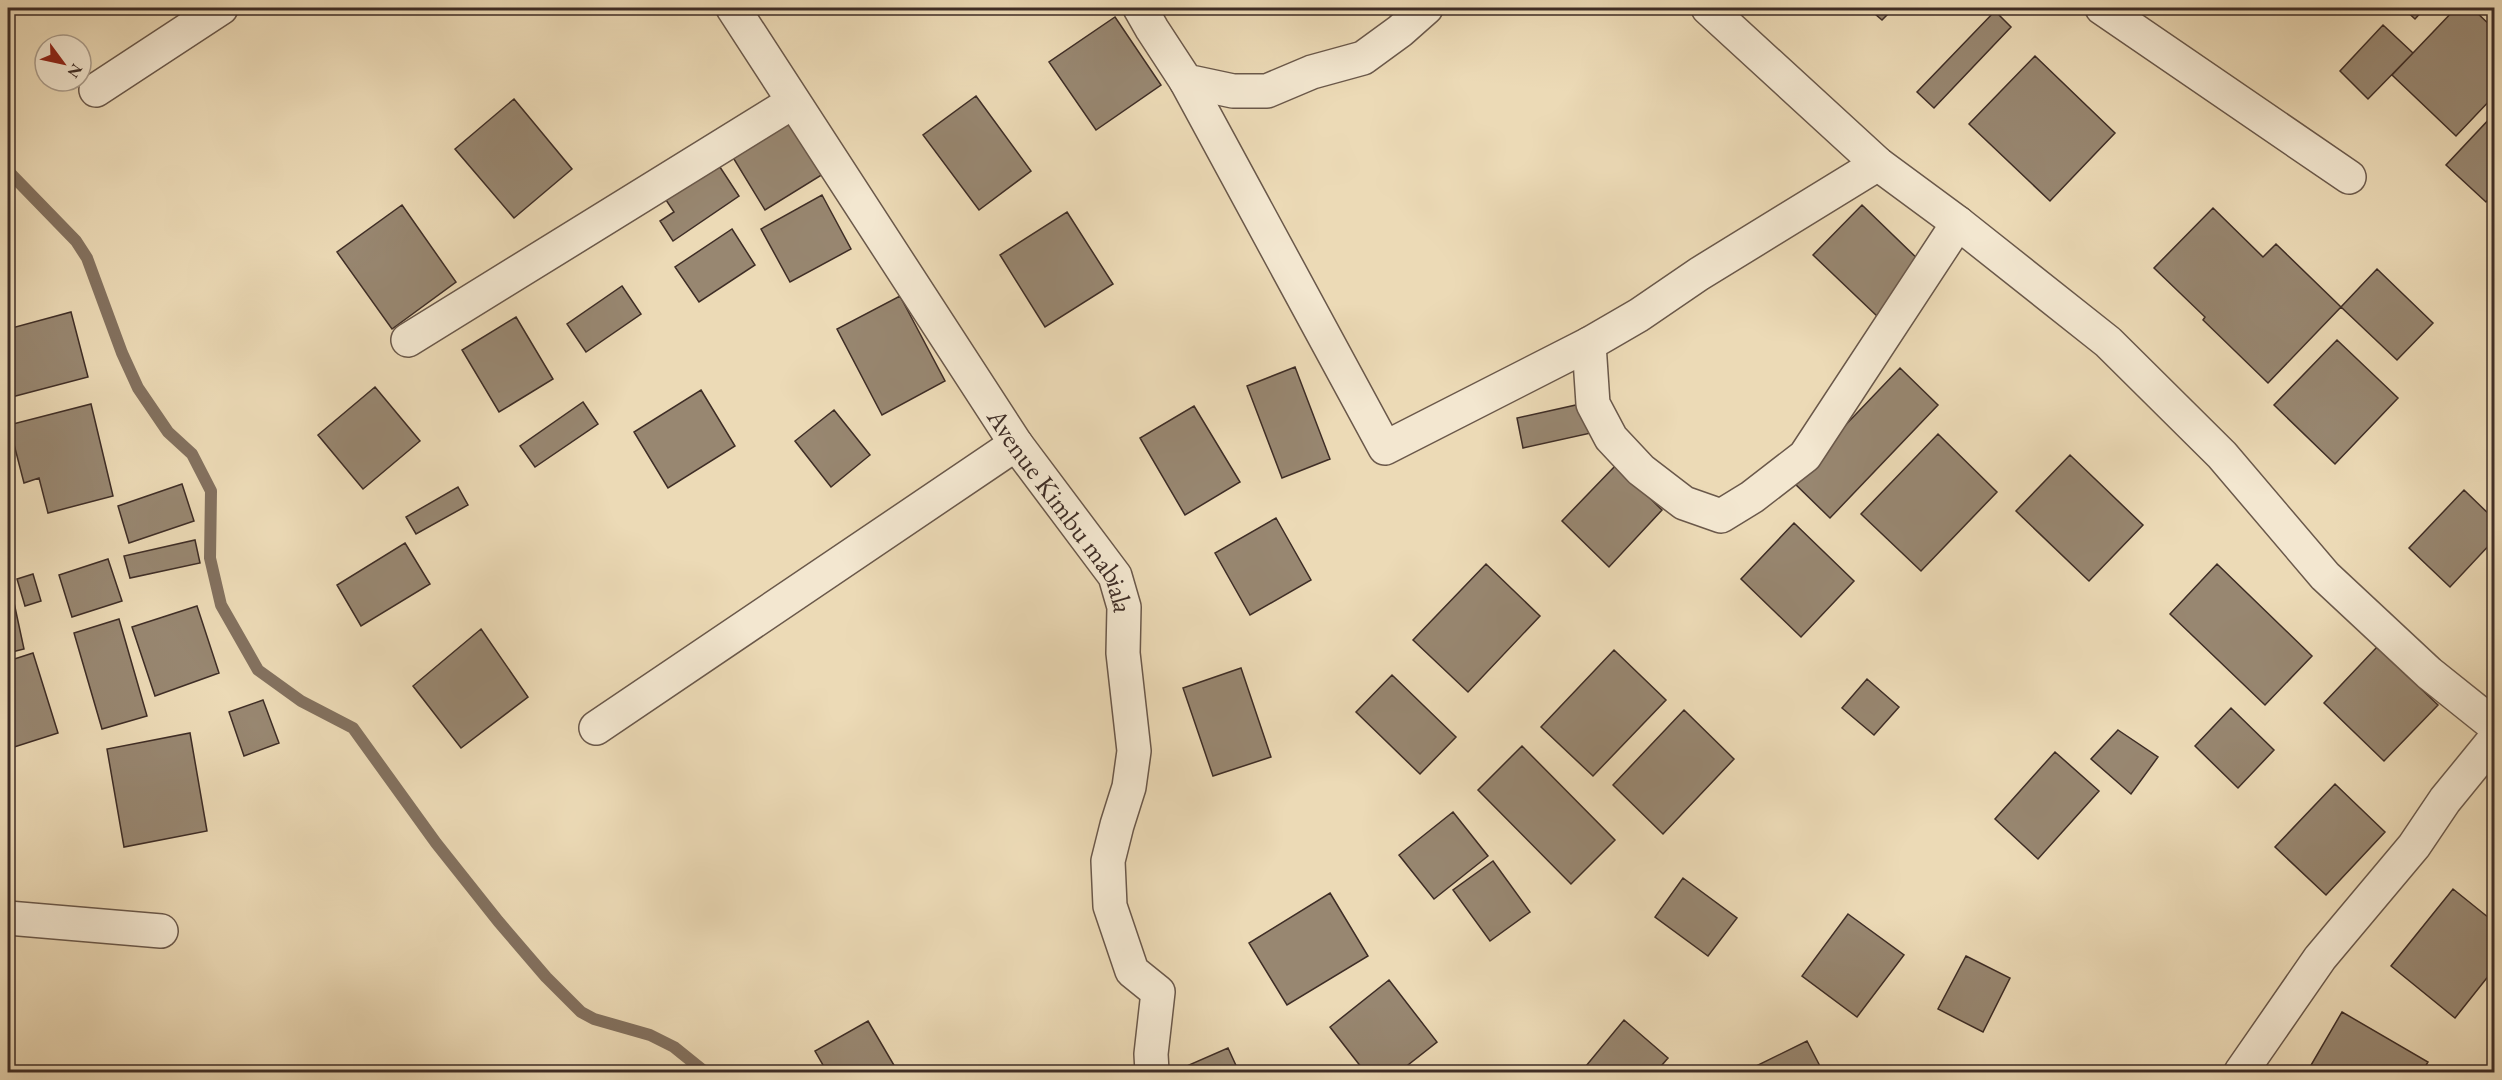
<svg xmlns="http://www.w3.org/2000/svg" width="2502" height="1080" font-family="'EB Garamond',serif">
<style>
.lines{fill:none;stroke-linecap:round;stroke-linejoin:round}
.stream{stroke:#83715f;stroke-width:12}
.building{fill:#988771;stroke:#3e2d26;stroke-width:1.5}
.minor-casing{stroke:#6a584a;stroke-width:36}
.minor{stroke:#f3e7d0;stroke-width:33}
.labels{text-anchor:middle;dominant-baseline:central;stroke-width:4.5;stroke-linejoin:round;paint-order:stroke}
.street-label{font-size:27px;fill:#3e2d26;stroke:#f3e7d0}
</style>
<rect width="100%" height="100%" fill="#ecdab6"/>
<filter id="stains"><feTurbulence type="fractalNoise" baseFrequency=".00333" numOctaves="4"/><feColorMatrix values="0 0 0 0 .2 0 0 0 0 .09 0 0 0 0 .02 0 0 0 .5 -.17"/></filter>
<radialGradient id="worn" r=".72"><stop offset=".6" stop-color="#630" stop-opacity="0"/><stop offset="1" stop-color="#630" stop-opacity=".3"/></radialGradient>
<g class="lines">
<path class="stream" d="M 8,171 L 76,241 L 87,258 L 122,353 L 138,388 L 168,432 L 192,454 L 211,491 L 210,558 L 221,605 L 258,670 L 301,701 L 353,728 L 436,843 L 498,921 L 546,977 L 581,1012 L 594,1019 L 650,1035 L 674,1047 L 705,1072"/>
</g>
<path class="building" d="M 1868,8 L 1894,8 L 1882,20 Z
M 2403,8 L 2425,8 L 2415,19 Z
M 2456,8 L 2472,8 L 2494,29 L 2494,96 L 2456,136 L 2392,75 Z
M 1995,11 L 2011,27 L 1934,108 L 1917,92 Z
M 1115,17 L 1161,85 L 1096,130 L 1049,62 Z
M 2383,25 L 2413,53 L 2368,99 L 2340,71 Z
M 2035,56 L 2115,133 L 2050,201 L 1969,124 Z
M 976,96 L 1031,171 L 979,210 L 923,135 Z
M 514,99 L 572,169 L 514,218 L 455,149 Z
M 789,108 L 828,171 L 765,210 L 726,146 Z
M 2494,114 L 2494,193 L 2486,202 L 2446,165 Z
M 714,158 L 739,196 L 673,241 L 660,221 L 674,212 L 662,194 Z
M 822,195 L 851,249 L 790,282 L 761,229 Z
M 402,205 L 456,282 L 392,329 L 337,252 Z
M 1862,205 L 1926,267 L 1878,317 L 1813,255 Z
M 2213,208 L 2263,257 L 2276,244 L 2341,307 L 2268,383 L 2203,320 L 2205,317 L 2154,268 Z
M 1067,212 L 1113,284 L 1045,327 L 1000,255 Z
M 732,229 L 755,265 L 699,302 L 675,267 Z
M 2377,269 L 2433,323 L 2397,360 L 2341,307 Z
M 622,286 L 641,314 L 586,352 L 567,324 Z
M 900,296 L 945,381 L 882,415 L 837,329 Z
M 71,312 L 88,377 L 8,398 L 8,329 Z
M 516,317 L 553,379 L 499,412 L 462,350 Z
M 2337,340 L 2398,398 L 2335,464 L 2274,405 Z
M 1295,367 L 1330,459 L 1282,478 L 1247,386 Z
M 1900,368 L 1938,405 L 1830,518 L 1792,481 Z
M 375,387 L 420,441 L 363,489 L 318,435 Z
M 701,390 L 735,446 L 668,488 L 634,432 Z
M 583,402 L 598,424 L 535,467 L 520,446 Z
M 1585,403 L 1591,433 L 1523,448 L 1517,418 Z
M 91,404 L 113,496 L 48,513 L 39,478 L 24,483 L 9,425 Z
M 1194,406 L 1240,482 L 1185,515 L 1140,438 Z
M 834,410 L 870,455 L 831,487 L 795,441 Z
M 1938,434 L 1997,492 L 1921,571 L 1861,514 Z
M 2070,455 L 2143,525 L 2089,581 L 2016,511 Z
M 1616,465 L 1662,510 L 1609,567 L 1562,521 Z
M 182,484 L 194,521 L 129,543 L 118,506 Z
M 458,487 L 468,505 L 416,534 L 406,517 Z
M 2464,490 L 2494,519 L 2494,540 L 2450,587 L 2409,548 Z
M 1276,518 L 1311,580 L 1250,615 L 1215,553 Z
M 1794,523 L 1854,581 L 1801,637 L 1741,579 Z
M 195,540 L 200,563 L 130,578 L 124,556 Z
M 405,543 L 430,584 L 361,626 L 337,585 Z
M 108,559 L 122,601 L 72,617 L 59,575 Z
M 1486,564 L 1540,616 L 1468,692 L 1413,640 Z
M 2217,564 L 2312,656 L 2265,705 L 2170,614 Z
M 33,574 L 41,601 L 25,606 L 17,579 Z
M 10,584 L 24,649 L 8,653 L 8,585 Z
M 197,606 L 219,673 L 155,696 L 132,627 Z
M 119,619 L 147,716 L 102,729 L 74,633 Z
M 481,629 L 528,697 L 461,748 L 413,686 Z
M 2377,647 L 2438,705 L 2384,761 L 2324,703 Z
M 1614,650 L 1666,700 L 1593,776 L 1541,727 Z
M 33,653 L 58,733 L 8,749 L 8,661 Z
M 1241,668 L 1271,757 L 1213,776 L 1183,688 Z
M 1392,675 L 1456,737 L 1420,774 L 1356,712 Z
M 1867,679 L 1899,707 L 1874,735 L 1842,708 Z
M 263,700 L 279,743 L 244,756 L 229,712 Z
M 2231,708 L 2274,750 L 2238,788 L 2195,746 Z
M 1684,710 L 1734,759 L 1663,834 L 1613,785 Z
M 2118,730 L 2158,757 L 2131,794 L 2091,759 Z
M 190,733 L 207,831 L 124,847 L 107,749 Z
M 1522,746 L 1615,840 L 1571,884 L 1478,790 Z
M 2055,752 L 2099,791 L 2038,859 L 1995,819 Z
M 2335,784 L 2385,832 L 2326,895 L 2275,847 Z
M 1453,812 L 1488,856 L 1434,899 L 1399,855 Z
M 1493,861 L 1530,912 L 1490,941 L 1453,890 Z
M 1683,878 L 1737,918 L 1708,956 L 1655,917 Z
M 2453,889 L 2494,922 L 2494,969 L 2455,1018 L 2391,966 Z
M 1330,893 L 1368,956 L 1287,1005 L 1249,943 Z
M 1848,914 L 1904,955 L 1857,1017 L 1802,976 Z
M 1966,956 L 2010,978 L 1983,1032 L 1938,1009 Z
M 1389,980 L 1437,1042 L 1399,1072 L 1365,1072 L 1330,1027 Z
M 2342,1012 L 2428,1062 L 2422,1072 L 2307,1072 Z
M 1624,1020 L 1668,1058 L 1656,1072 L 1581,1072 Z
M 868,1021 L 898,1072 L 827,1072 L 815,1051 Z
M 1807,1041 L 1823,1072 L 1744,1072 Z
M 1228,1048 L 1239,1072 L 1184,1072 L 1182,1068 Z"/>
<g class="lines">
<g class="minor-casing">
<g id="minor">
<path id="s1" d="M 733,8 L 1016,444 L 1115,576 L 1124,607 L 1123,653 L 1134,751 L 1129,787 L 1117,825 L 1108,861 L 1110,906 L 1132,971 L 1158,992 L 1151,1054 L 1152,1072"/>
<path d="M 1140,8 L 1152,29 L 1186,81 L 1233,91 L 1267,91 L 1312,72 L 1363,58 L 1400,31 L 1426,8"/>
<path d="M 1708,8 L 1878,164 L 1958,223 L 2108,342 L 2222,455 L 2325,576 L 2429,673 L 2494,725"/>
<path d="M 2102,8 L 2349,177"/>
<path d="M 1186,81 L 1385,448 L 1589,344"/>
<path d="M 96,90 L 221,8"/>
<path d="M 1878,164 L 1699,274 L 1639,315 L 1589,344 L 1593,404 L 1611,438 L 1641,470 L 1684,503 L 1721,516 L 1752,497 L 1805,456 L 1958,223"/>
<path d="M 408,340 L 793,102"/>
<path d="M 596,728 L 1016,444"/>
<path d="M 8,918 L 161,931"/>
<path d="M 2241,1072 L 2320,958 L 2414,846 L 2445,800 L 2494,740"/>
</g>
</g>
<use href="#minor" class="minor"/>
</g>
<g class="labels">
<g class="street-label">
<text stroke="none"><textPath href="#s1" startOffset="602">Avenue Kimbu mabiala</textPath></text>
</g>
</g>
<rect width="2502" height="1080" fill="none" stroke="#ecdab6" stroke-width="30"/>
<rect x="9" y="9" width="2484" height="1062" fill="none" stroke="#3e2d26" stroke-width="3"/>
<rect x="15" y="15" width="2472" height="1050" fill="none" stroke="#3e2d26" stroke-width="1.5"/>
<g transform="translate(63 63) rotate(123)"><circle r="28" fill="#f3e7d0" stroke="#ab9d8c" stroke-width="1.5"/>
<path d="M0-4.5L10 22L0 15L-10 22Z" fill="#8f2418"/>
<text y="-9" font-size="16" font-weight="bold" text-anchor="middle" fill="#3e2d26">N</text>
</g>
<rect width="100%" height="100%" filter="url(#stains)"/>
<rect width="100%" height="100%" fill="url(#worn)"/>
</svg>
